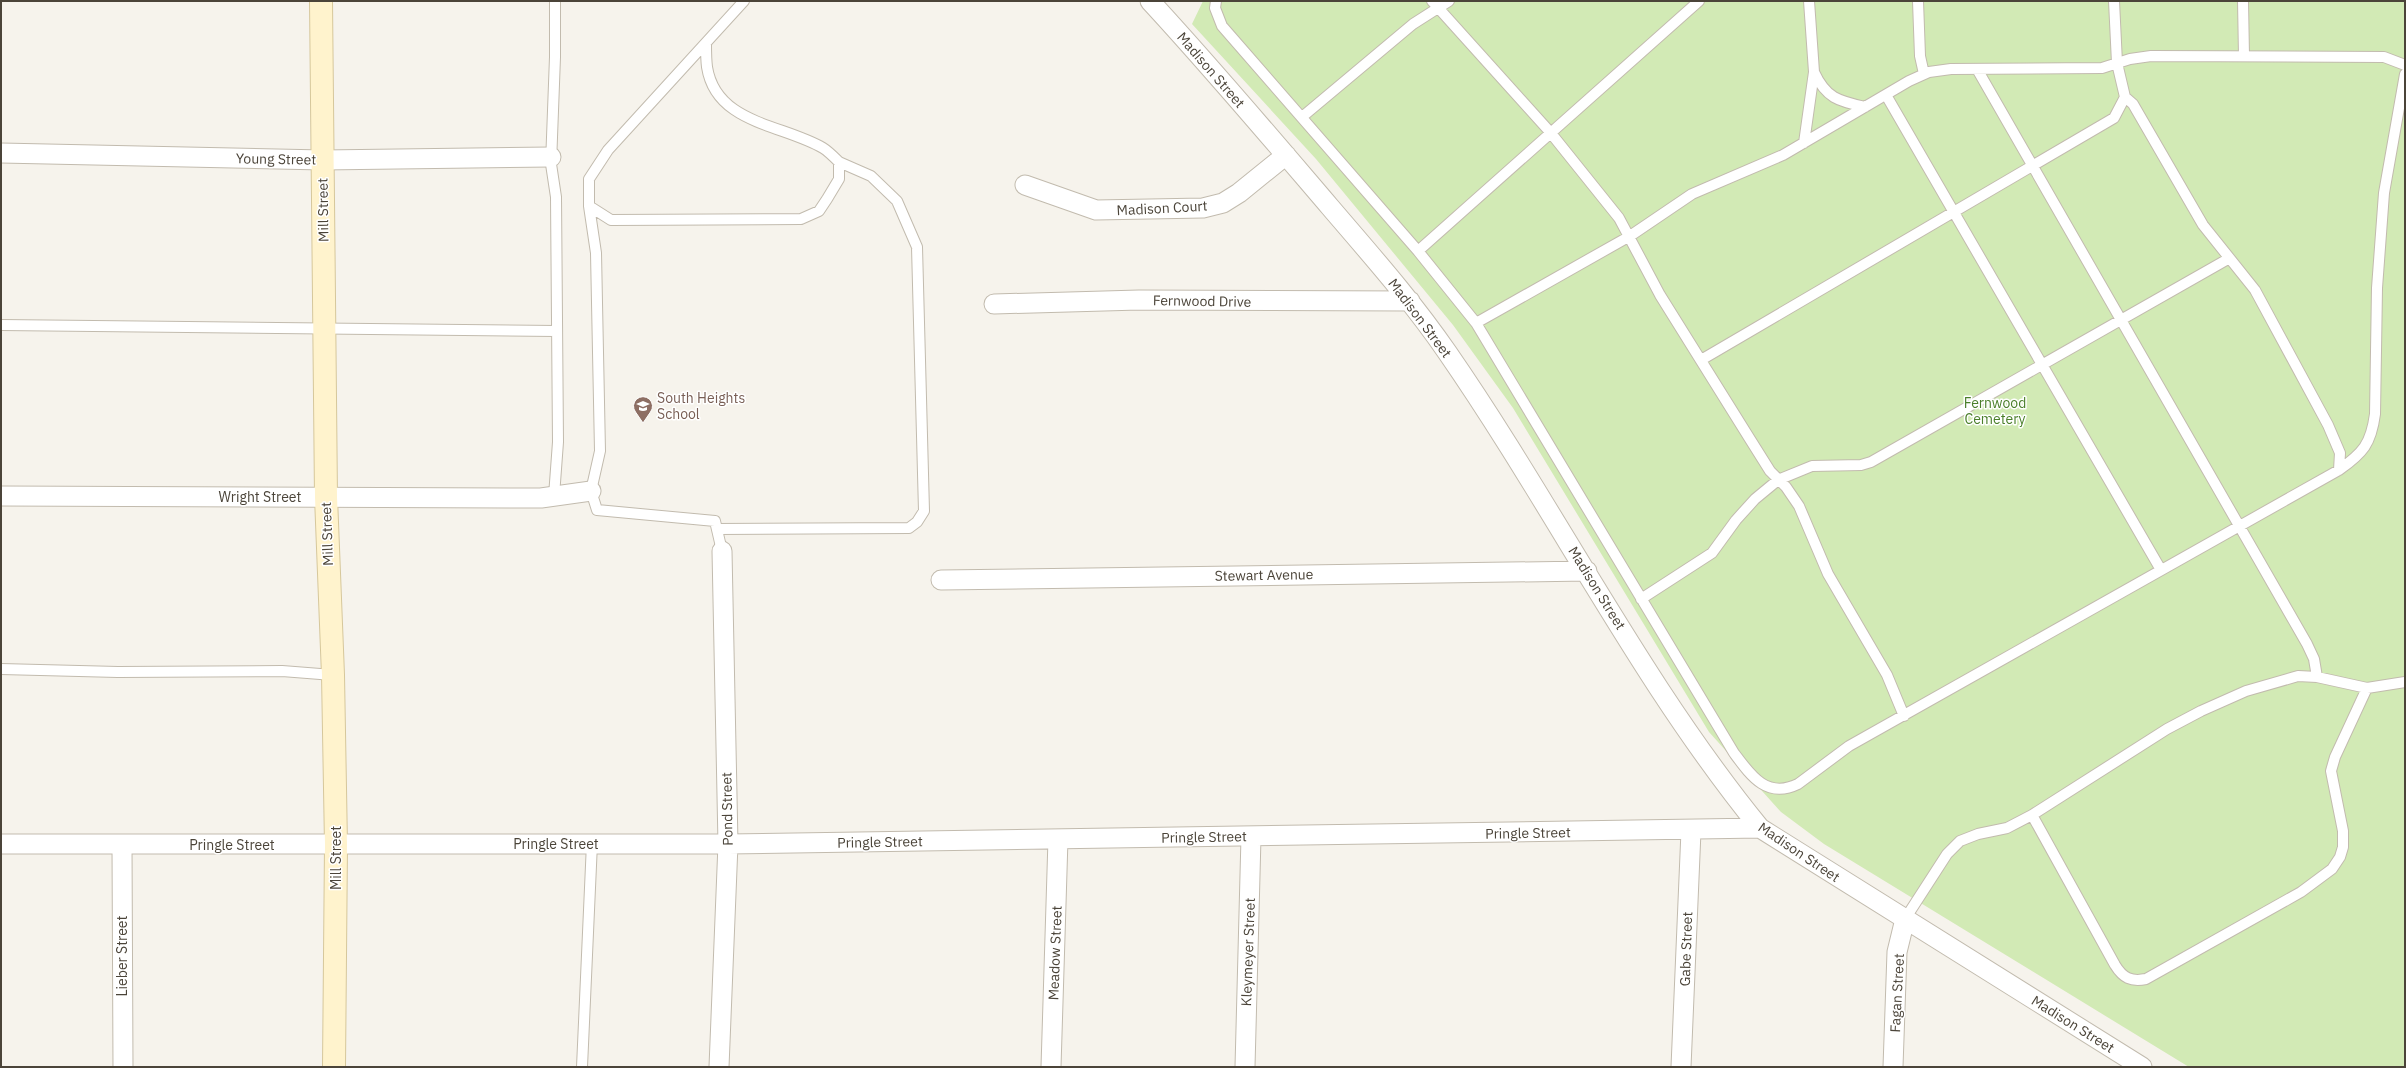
<svg xmlns="http://www.w3.org/2000/svg" width="2406" height="1068" font-family="'IBM Plex Sans',sans-serif">
<style>
.green{fill:#d2eab5}
.lines{fill:none;stroke-linecap:round;stroke-linejoin:round}
.lane-casing{stroke:#c2bbae;stroke-width:12}
.street-casing{stroke:#c2bbae;stroke-width:21}
.secondary-casing{stroke:#d6c79b;stroke-width:24}
.lane{stroke:#fff;stroke-width:10}
.street{stroke:#fff;stroke-width:19}
.secondary{stroke:#fff3cd;stroke-width:22}
.labels{text-anchor:middle;dominant-baseline:central;stroke-width:3;stroke-linejoin:round;paint-order:stroke}
.street-label{font-size:14px;fill:#4b4439;stroke:#fff}
.education-label{font-size:14px;fill:#785e54;stroke:#fff;text-anchor:start}
.park-label{font-size:14px;fill:#4a7f2a;stroke:#fff}
</style>
<rect width="100%" height="100%" fill="#f6f3ec"/>
<path class="green" d="M 1203,1 L 2405,1 L 2405,1067 L 2189,1067 L 1824,844 L 1781,812 L 1709,732 L 1513,408 L 1453,325 L 1316,159 L 1192,24 Z"/>
<g class="lines">
<g class="lane-casing">
<path id="lane" d="M 1216,1 L 1215,8 L 1222,26 L 1418,251 L 1476,323 L 1734,753 C 1751,776 1767,799 1798,784 L 1849,746 L 2339,470 C 2363,453 2371,444 2375,414 L 2377,288 L 2384,193 L 2405,74
M 1432,1 L 1550,132 L 1619,218 L 1660,295 L 1748,436 L 1770,471 L 1786,487 L 1799,506 L 1828,574 L 1887,675 L 1904,716
M 1809,1 L 1814,72 C 1826,98 1838,101 1865,107
M 1918,1 L 1920,56 L 1924,74
M 2243,1 L 2244,56
M 706,43 C 706,51 706,59 707,67 C 716,124 782,124 823,148 C 828,151 834,157 839,162 L 839,179 L 827,199 L 819,211 L 801,219 L 611,220 L 589,206 L 589,179 L 608,150 L 744,1
M 1977,69 L 2307,644 L 2314,659 L 2317,677
M 1886,95 L 2161,570
M 2125,97 L 2133,104 L 2203,225 L 2255,290 L 2328,425 L 2340,453 L 2339,470
M 1302,117 L 1413,24 L 1449,1
M 1804,143 L 1814,72
M 589,206 L 596,253 L 600,451 L 591,491 L 597,510 L 715,521 L 722,551
M 1418,251 L 1699,1
M 1476,323 L 1630,236 L 1692,194 L 1783,155 L 1909,81 L 1929,72 L 1951,69 L 2102,68 L 2130,59 L 2151,56 L 2384,57 L 2405,65
M 1,325 L 556,331
M 1701,360 L 2114,118 L 2125,97 L 2117,63 L 2114,1
M 554,496 L 558,442 L 556,197 L 551,164 L 555,57 L 555,1
M 717,529 L 909,528 L 917,522 L 924,511 L 917,247 L 897,201 L 871,176 L 839,162
M 1641,599 L 1712,553 L 1736,520 L 1755,499 L 1778,480 L 1812,466 L 1861,465 L 1871,462 L 2228,259
M 1,669 L 118,672 L 282,671 L 333,675
M 2032,815 L 2115,965 C 2123,978 2131,982 2146,979 L 2301,892 L 2332,869 L 2340,857 L 2343,847 L 2343,831 L 2331,771 L 2335,757 L 2367,688
M 1905,919 L 1947,854 L 1960,841 L 1978,834 L 2007,828 L 2032,815 L 2167,729 L 2201,711 L 2246,691 L 2298,676 L 2317,677 L 2367,688 L 2405,682
M 582,1067 L 592,843"/>
</g>
<g class="street-casing">
<path id="street" d="M 1150,1 C 1212,68 1271,138 1330,207 C 1371,255 1412,301 1447,352 C 1555,508 1640,681 1760,828 L 2142,1067
M 1,153 L 323,160 L 551,157
M 1025,185 L 1096,210 L 1203,208 L 1223,203 L 1239,193 L 1286,155
M 994,304 L 1139,300 L 1410,301
M 1,496 L 541,498 L 591,491
M 941,580 L 1587,571
M 1,844 L 728,844 L 1760,828
M 122,845 L 123,1067
M 719,1067 L 728,844 L 722,551
M 1051,1067 L 1058,839
M 1245,1067 L 1251,837
M 1681,1067 L 1691,831
M 1893,1067 L 1897,952 L 1905,919"/>
</g>
<g class="secondary-casing">
<path id="secondary" d="M 321,1 L 326,497 L 333,675 L 336,845 L 334,1067"/>
</g>
<use href="#lane" class="lane"/>
<use href="#street" class="street"/>
<use href="#secondary" class="secondary"/>
</g>
<defs>
<g id="school-pin" transform="scale(1)"><path d="M0 17L-7.5 6A9.5 9.5 0 1 1 7.5 6Z" fill="#8d6e63" stroke="#fff"/><path d="M0-5L7-2L0 1L-7-2ZM-4 1L0 2.5L4 1V4Q0 6-4 4Z" fill="#fff"/></g>
</defs>
<g fill-rule="evenodd">
<use href="#school-pin" x="643" y="406"/>
</g>
<g class="labels">
<g class="street-label">
<text transform="translate(1211 70) rotate(49)">Madison Street</text>
<text transform="translate(276 159) rotate(1)">Young Street</text>
<text transform="translate(1162 208) rotate(-3)">Madison Court</text>
<text transform="translate(323 210) rotate(-91)">Mill Street</text>
<text transform="translate(1202 301) rotate(1)">Fernwood Drive</text>
<text transform="translate(1420 318) rotate(53)">Madison Street</text>
<text x="260" y="497">Wright Street</text>
<text transform="translate(327 534) rotate(-92)">Mill Street</text>
<text transform="translate(1264 575) rotate(-1)">Stewart Avenue</text>
<text transform="translate(1597 588) rotate(58)">Madison Street</text>
<text transform="translate(727 809) rotate(-91)">Pond Street</text>
<text transform="translate(1528 833) rotate(-1)">Pringle Street</text>
<text transform="translate(1204 837) rotate(-1)">Pringle Street</text>
<text transform="translate(880 842) rotate(-1)">Pringle Street</text>
<text x="556" y="844">Pringle Street</text>
<text x="232" y="845">Pringle Street</text>
<text transform="translate(1799 852) rotate(34)">Madison Street</text>
<text transform="translate(336 858) rotate(-90)">Mill Street</text>
<text transform="translate(1686 949) rotate(-88)">Gabe Street</text>
<text transform="translate(1248 952) rotate(-88)">Kleymeyer Street</text>
<text transform="translate(1055 953) rotate(-88)">Meadow Street</text>
<text transform="translate(122 956) rotate(-90)">Lieber Street</text>
<text transform="translate(1897 993) rotate(-87)">Fagan Street</text>
<text transform="translate(2073 1024) rotate(32)">Madison Street</text>
</g>
<g class="education-label">
<text x="657" y="398">South Heights<tspan x="657" dy="16">School</tspan></text>
</g>
<g class="park-label">
<text x="1995" y="403">Fernwood<tspan x="1995" dy="16">Cemetery</tspan></text>
</g>
</g>
<rect width="2406" height="1068" fill="none" stroke="#4b4439" stroke-width="4"/>
</svg>
